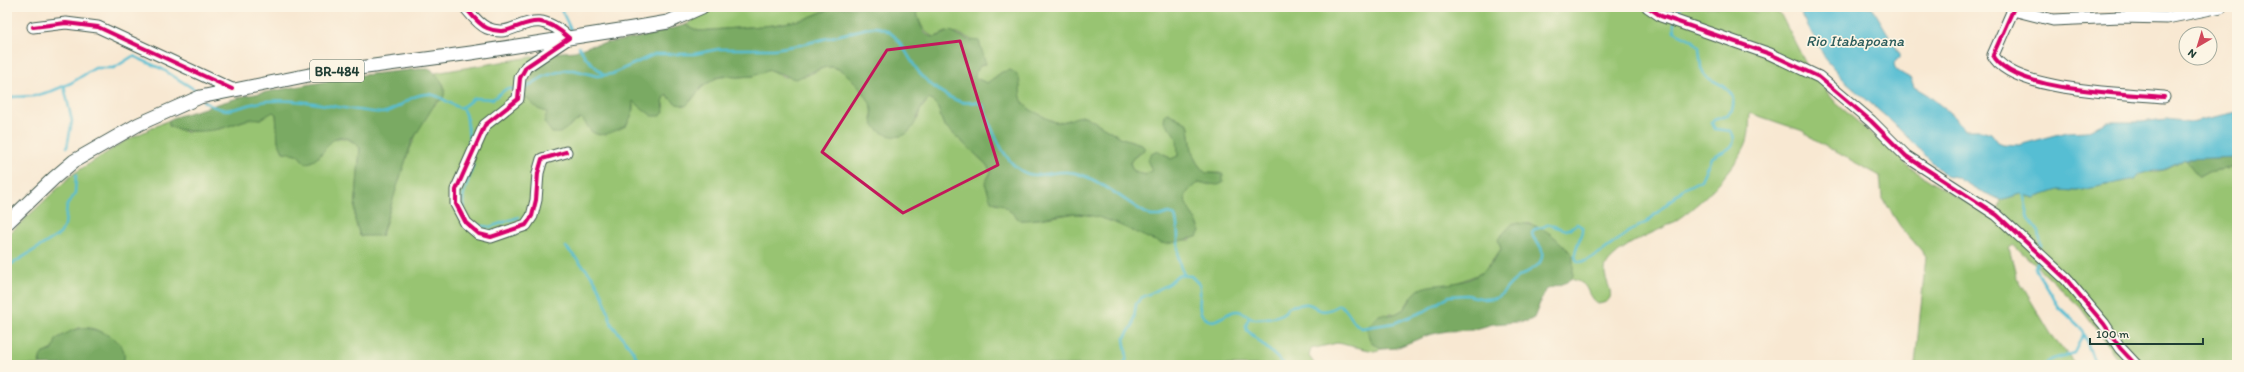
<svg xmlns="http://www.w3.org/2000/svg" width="2244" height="372" font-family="Itim,sans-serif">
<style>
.green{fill:#98c472;stroke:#5c8053}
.forest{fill:#7aaa64;stroke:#4c744c}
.water{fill:#56bed3;stroke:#3a7e84}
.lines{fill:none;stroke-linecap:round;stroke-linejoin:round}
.stream{stroke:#56bed3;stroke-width:2.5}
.minor-casing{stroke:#40574c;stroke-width:13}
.major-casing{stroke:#40574c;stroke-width:15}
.minor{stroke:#fff;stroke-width:11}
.major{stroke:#fff;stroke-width:13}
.cycleway-casing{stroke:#fcf5e5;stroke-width:6}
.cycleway{stroke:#d6006c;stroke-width:4}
.marked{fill:none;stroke:#c2185b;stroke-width:3;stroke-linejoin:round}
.labels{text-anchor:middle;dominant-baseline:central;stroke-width:3.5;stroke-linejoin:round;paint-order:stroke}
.shield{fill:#fcf5e5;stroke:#617469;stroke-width:1}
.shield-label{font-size:13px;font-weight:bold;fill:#1f3d34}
.water-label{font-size:15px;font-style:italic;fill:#2d5d5c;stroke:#fcf5e5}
</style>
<rect width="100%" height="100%" fill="#fcf5e5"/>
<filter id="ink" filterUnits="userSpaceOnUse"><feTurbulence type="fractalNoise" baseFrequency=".025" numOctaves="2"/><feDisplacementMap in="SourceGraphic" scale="8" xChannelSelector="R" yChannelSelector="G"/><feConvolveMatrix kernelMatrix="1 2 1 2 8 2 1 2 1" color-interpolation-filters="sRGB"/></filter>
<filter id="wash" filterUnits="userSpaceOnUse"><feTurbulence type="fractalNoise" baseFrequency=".012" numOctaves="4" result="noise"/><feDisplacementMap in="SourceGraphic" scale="16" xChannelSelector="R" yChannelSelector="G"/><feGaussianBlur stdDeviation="0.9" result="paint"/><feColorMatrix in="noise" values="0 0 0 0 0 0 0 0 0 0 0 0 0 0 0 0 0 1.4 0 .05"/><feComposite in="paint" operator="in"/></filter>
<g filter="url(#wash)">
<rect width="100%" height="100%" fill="#f8e8d2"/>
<path class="green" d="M 716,7 L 834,7 L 805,19 L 774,25 L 699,31 L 685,25 Z
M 914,7 L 1741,7 L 1756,12 L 1770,9 L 1781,15 L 1806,64 L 1825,86 L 1827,92 L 1836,103 L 1912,169 L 1949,193 L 1997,218 L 2001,200 L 2020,194 L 2034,198 L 2058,190 L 2077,191 L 2135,179 C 2148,166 2152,174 2164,170 C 2171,167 2178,163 2185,159 L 2199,177 L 2208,172 L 2237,167 L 2237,365 L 2122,365 L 2080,307 L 2014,245 L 2009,248 L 2016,276 L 2051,334 L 2076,365 L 1915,365 L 1926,256 L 1900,226 L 1882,197 L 1880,176 L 1814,140 L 1803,131 L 1750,113 C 1749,124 1750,136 1745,146 C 1732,173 1700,205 1675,221 C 1657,233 1633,238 1617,254 C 1612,258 1605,264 1605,271 C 1604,283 1622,301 1598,304 C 1583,294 1593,283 1570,279 L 1573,276 C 1562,245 1561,236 1528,223 L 1501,249 L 1484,272 L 1456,283 L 1422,288 L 1410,299 L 1403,310 L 1395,314 L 1389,313 L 1370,341 L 1382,349 L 1374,351 L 1337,343 L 1311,349 L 1309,356 L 1315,365 L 122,365 C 125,358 125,351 120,345 C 110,334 86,321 72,331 C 62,339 57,350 43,353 L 39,361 L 40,365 L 7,365 L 7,236 L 73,174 L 125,141 L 169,120 L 169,126 L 185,132 L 220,129 L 252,118 L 261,119 L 273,111 L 276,114 L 278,141 L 283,152 L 297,154 L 303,160 L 319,157 C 329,136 343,131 360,148 L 355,210 L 355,220 L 360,236 L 382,235 C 392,205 415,111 443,99 L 444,85 L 435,73 L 537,56 L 524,73 L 527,79 L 524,84 L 533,104 L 538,109 L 547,112 L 567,127 L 581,118 C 588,123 590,130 599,135 L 633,110 L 633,100 L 647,112 L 665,107 L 663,101 L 666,95 L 677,104 L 690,102 L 702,87 L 716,78 L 725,76 L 737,77 L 753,76 L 763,71 L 770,70 L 784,77 L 806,76 L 825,67 L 832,67 L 845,71 L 869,99 L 873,111 L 871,118 L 918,119 L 920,110 L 929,99 C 940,103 939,116 944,125 L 986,164 L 991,172 L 985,183 L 990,196 L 995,203 L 1003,205 L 1020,220 L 1040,219 L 1071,214 L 1089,215 L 1104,217 L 1153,240 L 1191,240 L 1199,226 C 1195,219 1185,208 1185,200 C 1184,186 1200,180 1210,185 L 1220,173 L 1206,173 C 1188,157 1193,145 1188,124 L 1174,116 L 1179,144 L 1178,156 L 1171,159 L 1165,154 L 1149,164 L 1152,171 L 1145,175 L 1133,170 L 1130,163 L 1133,158 L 1140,154 L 1141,144 L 1122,138 L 1085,116 L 1062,122 L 1054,122 L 1033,112 L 1025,105 L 1002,72 L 987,83 L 975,78 C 975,70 978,66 986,64 L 976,42 L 958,33 L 946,32 L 935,37 C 920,33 920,18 914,7 Z"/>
<path class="forest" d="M 834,7 L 914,7 C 919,15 920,37 934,37 C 939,37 946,32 951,31 L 969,40 L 979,41 L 986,64 C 978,65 975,70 975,78 L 987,83 L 1002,72 L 1010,70 C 1027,77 1015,94 1025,105 C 1029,110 1035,112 1041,115 C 1045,117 1050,121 1055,122 C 1066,124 1075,115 1085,116 L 1122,138 L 1141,144 L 1144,147 L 1144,150 L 1133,158 L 1130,163 L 1133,171 L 1145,175 L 1152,170 L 1147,160 L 1151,154 L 1159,151 L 1171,159 L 1178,156 L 1177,138 L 1164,121 L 1165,114 L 1168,113 L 1188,124 C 1193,145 1188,157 1206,173 L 1223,174 L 1223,183 L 1218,185 L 1198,183 C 1171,200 1195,210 1200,231 L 1197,237 L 1167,244 L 1161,243 C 1131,233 1106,213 1072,214 C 1054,214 1038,221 1020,220 L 1003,205 L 991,201 L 985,183 L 991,172 L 986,164 L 944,125 C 939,116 940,103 929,99 C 917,107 919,125 906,134 C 897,140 878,134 873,124 C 871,119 873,115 872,109 C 869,96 847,69 832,67 C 820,66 806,76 795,79 L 770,70 L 753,76 L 737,77 L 725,76 L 716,78 L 702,87 L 686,106 L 677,104 L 666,95 L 663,101 L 664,112 L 660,116 L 652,116 L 633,101 L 632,115 L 626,126 C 616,130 601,140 591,131 C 587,127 586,122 581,118 L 560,133 L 552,133 L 544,122 L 547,112 L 538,109 L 521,93 L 527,79 L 524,73 L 549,53 L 575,51 L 589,46 L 641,37 L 685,25 L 699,31 L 774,25 L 805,19 Z
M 419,69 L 431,69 C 439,79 448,85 443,99 L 436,102 L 412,141 L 381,236 L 360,236 L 355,220 L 355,210 L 360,148 C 329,116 328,163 305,163 L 297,154 L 283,152 L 278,141 L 276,114 L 273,112 L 261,119 C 248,117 236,124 223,128 C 210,132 181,133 169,126 L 169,120 L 175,117 L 244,96 L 362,75 Z
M 2237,157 L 2237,167 L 2208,172 L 2199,177 L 2185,159 Z
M 1513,223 C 1543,223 1553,235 1573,255 L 1573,276 L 1567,282 L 1545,290 L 1534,318 L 1528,321 L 1493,324 L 1472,330 L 1447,331 L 1428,335 L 1396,348 L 1382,349 L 1370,341 L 1367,329 C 1384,303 1382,321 1399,312 C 1410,307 1410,293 1422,288 C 1429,285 1439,285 1446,284 C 1474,281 1487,273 1501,249 L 1498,239 Z
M 83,328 C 102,329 133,342 122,365 L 40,365 L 40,357 L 43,353 L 53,350 L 56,339 L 73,330 Z"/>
<path class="water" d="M 1798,7 L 1872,7 L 1900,54 L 1900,57 L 1894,63 C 1894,72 1905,74 1911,79 L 1914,87 L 1928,95 L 1956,118 L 1964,130 L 1981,130 L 1991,133 L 1998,142 L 2003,144 L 2019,145 L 2067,132 L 2086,131 L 2107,122 L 2141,122 L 2166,119 L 2191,122 L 2237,112 L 2237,157 L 2185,159 L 2163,170 L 2153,170 L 2141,174 L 2135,179 L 2077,191 L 2058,190 L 2034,198 L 2020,194 L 2001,200 L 1978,190 L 1956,177 L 1945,175 L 1892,122 L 1843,79 L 1825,58 Z"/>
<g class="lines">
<path class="stream" d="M 560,7 L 571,30
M 1676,19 L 1680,7
M 579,47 L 586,58 L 604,75
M 64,86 L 72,121 L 67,147
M 523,89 L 545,76 L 565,70 L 574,70 L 597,76 L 612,74 L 655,54 L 694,54 L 719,49 L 774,49 L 800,45 L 872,27 C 900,26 907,61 923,77 C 932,87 950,99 962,102 C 970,104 976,99 983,106 C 991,127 1007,176 1036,175 C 1053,174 1066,169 1082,175 C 1107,184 1128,204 1151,216 L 1160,216 L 1169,213 L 1175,216 C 1182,235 1173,257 1184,274
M 7,100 L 11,97 L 34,96 L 52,91 L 71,83 L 95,68 L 114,68 L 133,56 L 162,69 L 197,91
M 203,101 C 231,119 239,104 267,101 C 305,98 344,110 382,113 C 400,111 409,93 429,94 C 441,95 449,105 461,108 L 474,98 L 493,99 L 506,89 L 516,89
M 462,107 L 467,119 L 470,149
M 2023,193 L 2029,219 L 2039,232 L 2041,246
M 464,208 L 463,197 L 473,165
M 476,225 L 490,227 L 519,217
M 566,247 L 593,277 L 603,296 L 612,325 L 631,348 L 641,365
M 2038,261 L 2035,268 L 2037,272 L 2059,307 L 2081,328 L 2096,365
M 7,267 L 60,234 L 65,225 L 67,205 L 75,194 L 76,175
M 1249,317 L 1246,325 L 1247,330 L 1285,365
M 1124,365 L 1127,357 L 1124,339 L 1133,325 L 1136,304 L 1141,298 L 1167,285 L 1178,275 L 1191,276 L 1199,284 C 1203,294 1195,309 1204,317 C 1216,328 1225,311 1237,311 C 1245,311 1249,319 1256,319 C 1263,319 1278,317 1283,313 C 1286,312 1287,308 1289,307 C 1293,305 1300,305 1304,304 C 1317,301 1315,320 1339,305 C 1350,308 1350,323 1362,328 L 1394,323 L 1425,311 L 1449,296 L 1467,295 L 1485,299 L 1496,298 C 1504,294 1507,286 1514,281 C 1523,271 1545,269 1542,251 C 1541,243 1533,242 1532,233 L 1535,229 L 1543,227 L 1549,224 C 1554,227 1560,228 1567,230 L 1577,224 L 1582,227 C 1584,237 1569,254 1578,262 L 1586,261 L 1603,251 L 1630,231 L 1647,222 L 1683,189 L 1701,180 L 1711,158 C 1719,152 1742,149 1731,131 L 1715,129 L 1712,123 L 1714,120 L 1726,116 L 1732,110 C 1739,88 1716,84 1705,76 L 1701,68 L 1699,47 L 1692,40 L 1674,31 L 1674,23
M 2044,365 L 2053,359 L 2074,353 L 2083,335"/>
</g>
</g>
<g filter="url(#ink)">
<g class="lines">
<g class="minor-casing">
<path id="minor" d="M 465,7 C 471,14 478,24 487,28 C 518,42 528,0 569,38 L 526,67 L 520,78 L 518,99 L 485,125 L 456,190 L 456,204 L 466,223 L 479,234 L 491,237 L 526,225 L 532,216 L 536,200 L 538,173 L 542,159 L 566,152
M 1648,7 L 1661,16 L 1770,54 L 1819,77 L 1871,121 L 1906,156 L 1997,215 L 2066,279 L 2104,324 L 2120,348 L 2136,365
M 2010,7 L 2013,10 L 2053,20 L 2121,17 L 2167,18 L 2221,7
M 2013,10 L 1993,55 C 2012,92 2125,93 2164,97
M 33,27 L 66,23 L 98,27 L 232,89"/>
</g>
<g class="major-casing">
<path id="major" d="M 7,223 L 54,178 L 74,161 L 139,124 L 200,97 L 314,74 L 471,53 L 633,28 L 668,22 L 702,7"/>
</g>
<use href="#minor" class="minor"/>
<use href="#major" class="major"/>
<g class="cycleway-casing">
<path id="cycleway" d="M 465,7 C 471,14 478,24 487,28 C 518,42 528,0 569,38 L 526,67 L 520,78 L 518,99 L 485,125 L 456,190 L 456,204 L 466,223 L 479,234 L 491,237 L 526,225 L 532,216 L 536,200 L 538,173 L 542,159 L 566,152
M 1648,7 L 1661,16 L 1770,54 L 1819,77 L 1871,121 L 1906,156 L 1997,215 L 2066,279 L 2104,324 L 2120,348 L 2136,365
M 2013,10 L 1993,55 C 2012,92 2125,93 2164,97
M 33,27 L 66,23 L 98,27 L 232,89"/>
</g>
<use href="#cycleway" class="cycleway"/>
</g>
</g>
<path class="marked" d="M 960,41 L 998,165 L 903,213 L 822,152 L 887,50 Z"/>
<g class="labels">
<rect class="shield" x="310" y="60" width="54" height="22" rx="3"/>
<g class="shield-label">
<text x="337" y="71">BR-484</text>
</g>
<g class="water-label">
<text x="1855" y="41">Rio Itabapoana</text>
</g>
</g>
<rect width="2244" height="372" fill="none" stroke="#fcf5e5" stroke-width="24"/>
<g transform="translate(2198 46) rotate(218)"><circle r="19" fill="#fcf5e5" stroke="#a4ab9e"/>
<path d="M0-3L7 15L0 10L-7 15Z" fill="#d1495b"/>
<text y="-6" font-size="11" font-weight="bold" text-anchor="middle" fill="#1f3d34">N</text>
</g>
<path d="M2090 338v6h113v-6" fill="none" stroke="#1f3d34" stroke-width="2"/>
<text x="2096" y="338" font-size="12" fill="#1f3d34" stroke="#fcf5e5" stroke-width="3" paint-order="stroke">100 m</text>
</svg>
